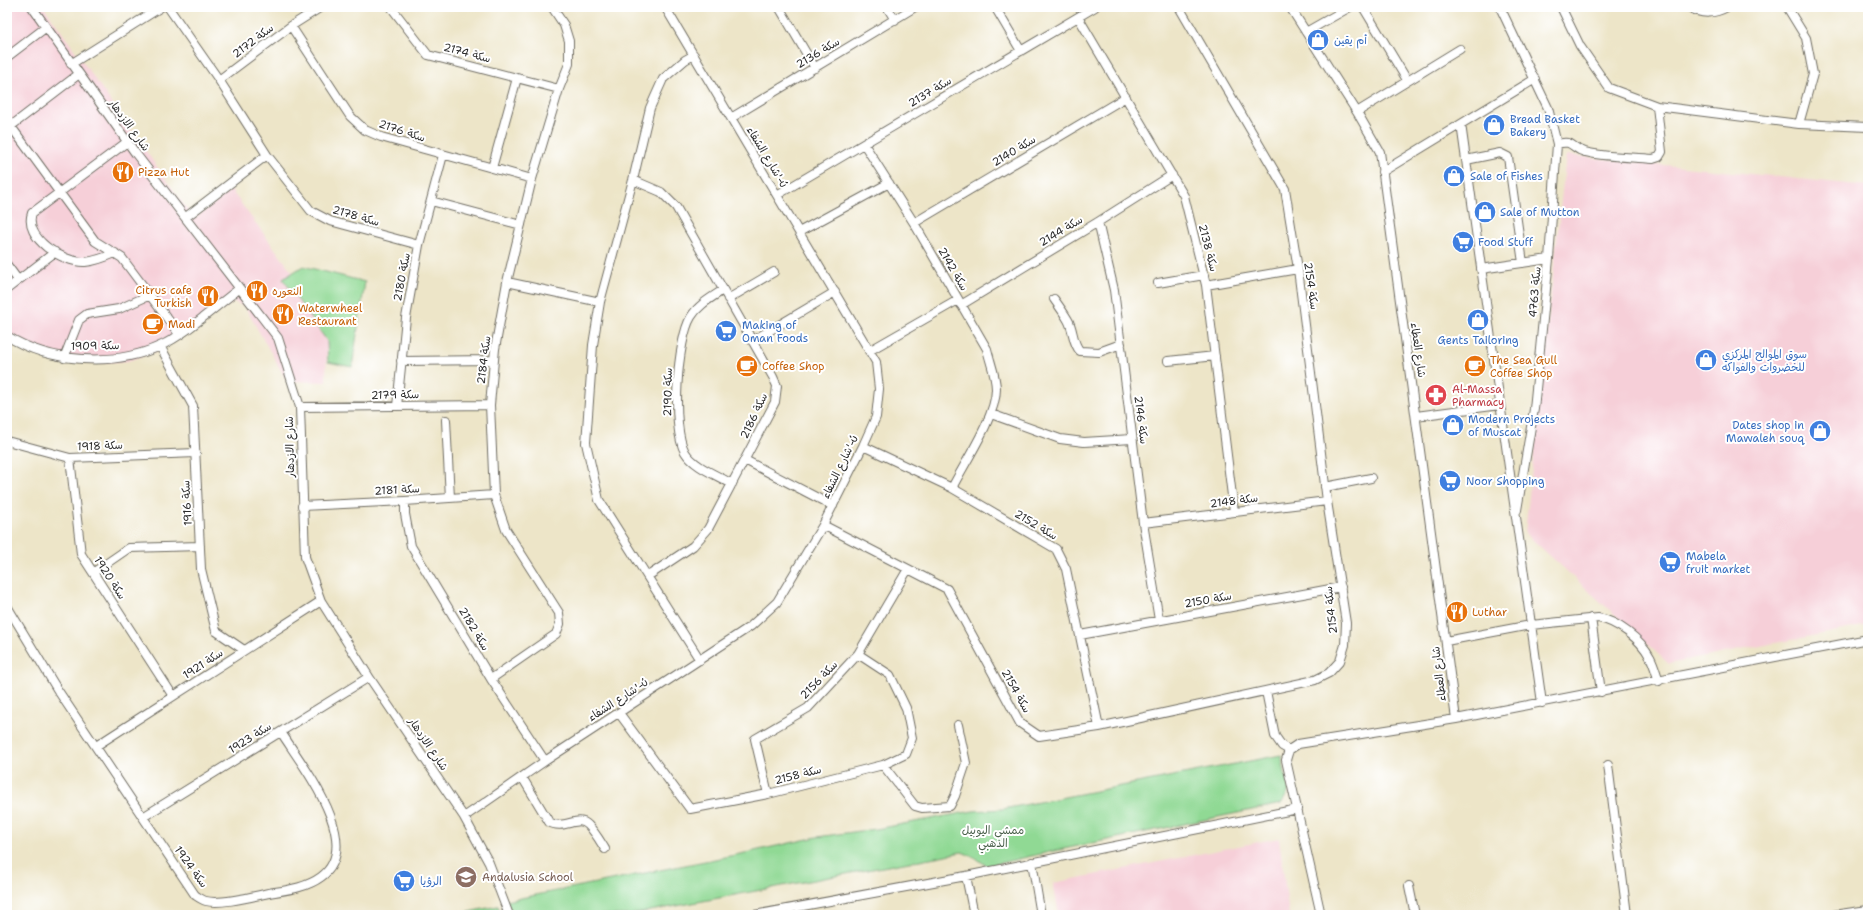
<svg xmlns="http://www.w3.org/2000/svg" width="1875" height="922" font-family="'Shantell Sans','Playpen Sans Arabic',sans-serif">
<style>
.built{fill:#f6cfd8}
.green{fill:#90d994;stroke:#5e8260}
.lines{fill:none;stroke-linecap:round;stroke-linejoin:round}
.minor-casing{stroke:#6f6c62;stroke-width:10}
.minor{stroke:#fff;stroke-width:8}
.labels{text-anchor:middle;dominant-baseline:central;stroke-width:4;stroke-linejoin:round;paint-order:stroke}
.shop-label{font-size:11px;fill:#366cbe;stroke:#fff;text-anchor:start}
.street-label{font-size:11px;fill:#2b2b2b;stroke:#fff}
.food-label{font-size:11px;fill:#c56008;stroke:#fff;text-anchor:start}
.health-label{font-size:11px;fill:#be3a42;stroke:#fff;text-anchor:start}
.park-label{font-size:11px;fill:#495f4a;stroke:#fff}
.education-label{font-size:11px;fill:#785e54;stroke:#fff;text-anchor:start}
</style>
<rect width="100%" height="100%" fill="#fff"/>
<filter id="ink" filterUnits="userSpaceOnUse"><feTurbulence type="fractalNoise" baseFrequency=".025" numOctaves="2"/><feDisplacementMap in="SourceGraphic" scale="8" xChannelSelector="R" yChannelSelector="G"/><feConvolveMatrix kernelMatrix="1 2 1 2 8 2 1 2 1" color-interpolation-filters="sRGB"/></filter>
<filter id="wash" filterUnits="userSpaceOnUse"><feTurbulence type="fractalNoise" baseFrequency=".012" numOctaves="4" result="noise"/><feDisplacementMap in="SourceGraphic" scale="16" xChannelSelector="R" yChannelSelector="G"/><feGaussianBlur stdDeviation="0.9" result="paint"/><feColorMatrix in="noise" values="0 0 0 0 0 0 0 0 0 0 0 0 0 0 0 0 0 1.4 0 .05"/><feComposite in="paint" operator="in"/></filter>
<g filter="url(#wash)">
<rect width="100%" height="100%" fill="#ede5c8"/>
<path class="built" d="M 7,7 L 44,7 L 194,219 L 231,190 L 293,273 L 283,280 L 327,341 L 326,382 L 287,381 L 245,307 L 234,302 L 159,350 L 128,361 L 97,363 L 51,358 L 15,345 L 7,340 Z
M 1566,155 L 1868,186 L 1868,625 L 1669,664 L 1525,533 Z
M 1279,838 L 1289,915 L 1059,915 L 1053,883 Z"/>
<path class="green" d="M 303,266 L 365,282 L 352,367 L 328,362 L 327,341 L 283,279 Z
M 1281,755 L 1289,791 L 1281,804 L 1054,851 L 987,866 L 976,858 L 962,852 L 629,915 L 513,915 L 506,901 L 745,853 L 817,837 L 882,828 L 973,811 L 1003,809 Z
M 498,906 L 502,915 L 453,915 Z"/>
</g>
<g filter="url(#ink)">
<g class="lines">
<g class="minor-casing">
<path id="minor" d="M 32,7 L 136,154 L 278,338 L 300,407 L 305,557 L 321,601 L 369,677 L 464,817 L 489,863 L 509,915
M 168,7 L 219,80 L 267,155 L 311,211 L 330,221 L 419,245
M 391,7 L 428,55 L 559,89
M 779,7 L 815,68
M 887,7 L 895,20
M 995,7 L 1021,51
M 1363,7 L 1407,80
M 1500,7 L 1548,108 L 1557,144 L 1549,259 L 1534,409 L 1517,510
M 1561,7 L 1580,46 L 1609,88 L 1657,106 L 1799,124 L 1868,127
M 1689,7 C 1701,15 1715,14 1727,7
M 1787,7 L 1806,38 L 1813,74 L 1799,124
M 1078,17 L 1184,196 L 1206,285 L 1234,512
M 291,26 L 350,116 L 365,130 L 381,137 L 532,179
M 1306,32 L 1350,7
M 694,55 L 685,60 L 663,79 L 650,108 L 633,180 L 600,302 L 593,345 L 586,443 L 599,500 L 700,660
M 7,57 L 45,28
M 71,64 L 161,7
M 219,80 L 291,26 L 321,7
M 1357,112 L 1460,49
M 731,118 L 915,7
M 7,121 L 95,241 L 122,258 L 179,334
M 1461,124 L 1542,703
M 11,126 L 79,74
M 864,144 L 914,223 L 987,349 C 990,362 996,376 996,389 C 996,417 965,462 952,488
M 1557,144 C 1574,139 1571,149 1585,152 C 1603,157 1633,157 1653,159 L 1659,157 L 1662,152 L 1657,106
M 1466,160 L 1500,153 L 1508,157 L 1523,263
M 492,168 L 517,78
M 1382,172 L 1535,79
M 633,180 L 661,192 L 676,207 L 773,377 L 777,386 L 775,402 L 708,529 L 693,546 L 648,576
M 777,195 L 1095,7
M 431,201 L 521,225
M 186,217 L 267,155
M 1098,222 L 1114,290 L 1143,523 L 1159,620
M 914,223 L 1126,97
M 799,232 L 889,183
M 115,253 C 106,257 96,261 85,262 C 63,263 23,238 32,213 L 127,142
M 7,265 L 18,280
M 1481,269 L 1549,259
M 507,282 L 600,302
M 1158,283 L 1204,275
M 1206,285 L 1298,269
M 7,289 L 55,252
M 723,290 C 711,298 698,305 691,317 C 677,340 671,428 685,452 C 694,467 717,475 732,484
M 728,299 L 774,272
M 1054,299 C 1059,306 1064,313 1068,320 C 1074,330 1072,343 1080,351 L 1099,352 L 1121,344
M 961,305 L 1098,222 L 1172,175
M 7,336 C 50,363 114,367 160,346 C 185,335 216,306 239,289
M 752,341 L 835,292
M 160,346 L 193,406 L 201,569 L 216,631 L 244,650
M 869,351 L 958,300
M 64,358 L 79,320 L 87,314 L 119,309 L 150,295
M 401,361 L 494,360
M 1168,361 L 1215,356
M 397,406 L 406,318 L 419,245 L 443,155
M 300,407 L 490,405
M 991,414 L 1060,439 L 1084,442 L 1132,439
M 1416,416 L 1500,405
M 446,420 L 450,498
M 7,441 L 70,458 L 196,453
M 863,446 L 952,488 L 1056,549 L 1066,569 L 1099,727
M 70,458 L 81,554 L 173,696
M 745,460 L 833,506
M 1325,487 L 1371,478
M 405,501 L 405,514 L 411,546 L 491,679 L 545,761
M 302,506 L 405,501 L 494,495
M 1143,523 L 1327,501
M 823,525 L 947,589 L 1020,723 L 1039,736 L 1099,727 L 1315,680 L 1329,673 L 1340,661 L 1345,645 L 1346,623 L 1327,501 L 1298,269 L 1285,189 L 1179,7
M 94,572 L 129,548 L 200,546
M 7,606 L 57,689 L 195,895 C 198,897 202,900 206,901 C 221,905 254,896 269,893 C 287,890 306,888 321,877 C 366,844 301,764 281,732
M 1591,618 L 1601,692
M 1080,635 L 1341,587
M 1446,641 L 1531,625 L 1598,618 C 1617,621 1641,639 1650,657 C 1654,664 1656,673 1659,681
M 491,679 L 556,634 L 560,624 L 559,613 L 506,530 L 494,495 L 490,405 L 495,349 L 507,282 L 532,179 L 559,89 L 569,64 L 569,41 L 564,25 L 552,7
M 1266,691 L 1275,736 L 1282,746 L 1289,750
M 619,713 L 690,809 L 768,794 L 883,765 L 906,754 L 912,738 L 906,708 L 890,675 L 858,654
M 1456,719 L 1868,639
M 96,746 L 321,601
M 1289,750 L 1298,744 L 1456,719 L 1380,152 L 1357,112 L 1290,7
M 1289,750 L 1286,760 L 1321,915
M 883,765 L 915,806 L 922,808 L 950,806 L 955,796 L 966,763 L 958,725
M 1608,765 L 1627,915
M 522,777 L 549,822 C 564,831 578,814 588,825 C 595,832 600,841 605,849
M 768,794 L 755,739 L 808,708 L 858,654 L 908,569
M 143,817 L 369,677
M 464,817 L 545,761 L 751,626 L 777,602 L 823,525 L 863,446 L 876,417 L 879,389 L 876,362 L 665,7
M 1032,862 L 1041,915
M 966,876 L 974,915
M 1409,886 L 1415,915
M 754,915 L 966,876 L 1298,809
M 1833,915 L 1868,910"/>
</g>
<use href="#minor" class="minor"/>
</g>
</g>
<defs>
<g id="shop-disc" transform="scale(1.15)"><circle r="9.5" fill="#3f7fe0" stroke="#fff"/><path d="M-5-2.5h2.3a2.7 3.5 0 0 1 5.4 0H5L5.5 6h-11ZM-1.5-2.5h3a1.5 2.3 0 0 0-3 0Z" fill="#fff"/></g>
<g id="restaurant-disc" transform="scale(1.15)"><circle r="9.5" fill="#e8710a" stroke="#fff"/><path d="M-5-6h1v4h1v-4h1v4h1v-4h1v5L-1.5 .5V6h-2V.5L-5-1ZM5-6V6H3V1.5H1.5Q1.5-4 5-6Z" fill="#fff"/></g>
<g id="supermarket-disc" transform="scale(1.15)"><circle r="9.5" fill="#3f7fe0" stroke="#fff"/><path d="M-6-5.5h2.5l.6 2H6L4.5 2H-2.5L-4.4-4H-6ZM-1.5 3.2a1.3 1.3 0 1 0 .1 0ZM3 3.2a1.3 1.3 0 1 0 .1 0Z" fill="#fff"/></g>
<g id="cafe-disc" transform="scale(1.15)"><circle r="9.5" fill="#e8710a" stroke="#fff"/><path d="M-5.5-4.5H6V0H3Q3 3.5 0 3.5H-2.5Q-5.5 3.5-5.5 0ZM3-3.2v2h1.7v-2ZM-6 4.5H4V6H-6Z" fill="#fff"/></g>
<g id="pharmacy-disc" transform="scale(1.15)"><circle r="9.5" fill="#e0444e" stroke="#fff"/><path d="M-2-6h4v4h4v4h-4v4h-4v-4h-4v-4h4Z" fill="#fff"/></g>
<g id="school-disc" transform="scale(1.15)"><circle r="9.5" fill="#8d6e63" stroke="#fff"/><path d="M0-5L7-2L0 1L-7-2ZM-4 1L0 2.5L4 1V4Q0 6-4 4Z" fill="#fff"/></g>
</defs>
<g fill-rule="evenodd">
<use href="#shop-disc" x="1318" y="40"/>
<use href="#shop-disc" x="1494" y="125"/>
<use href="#restaurant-disc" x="123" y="172"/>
<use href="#shop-disc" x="1454" y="176"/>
<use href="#shop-disc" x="1485" y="212"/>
<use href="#supermarket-disc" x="1463" y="242"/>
<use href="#restaurant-disc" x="257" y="291"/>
<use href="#restaurant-disc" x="208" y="296"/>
<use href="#restaurant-disc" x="283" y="314"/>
<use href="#shop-disc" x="1478" y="320"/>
<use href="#cafe-disc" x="153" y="324"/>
<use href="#supermarket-disc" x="726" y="331"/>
<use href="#shop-disc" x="1706" y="360"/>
<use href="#cafe-disc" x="747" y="366"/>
<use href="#cafe-disc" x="1475" y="366"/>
<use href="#pharmacy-disc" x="1436" y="395"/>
<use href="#shop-disc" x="1453" y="425"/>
<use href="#shop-disc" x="1820" y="431"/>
<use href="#supermarket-disc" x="1450" y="481"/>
<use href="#supermarket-disc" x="1670" y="562"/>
<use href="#restaurant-disc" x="1457" y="612"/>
<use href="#school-disc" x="466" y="877"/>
<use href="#supermarket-disc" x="404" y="881"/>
</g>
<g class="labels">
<g class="shop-label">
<text x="1334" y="40">أم يقين</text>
<text x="1510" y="119">Bread Basket<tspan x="1510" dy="13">Bakery</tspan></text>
<text x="1470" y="176">Sale of Fishes</text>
<text x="1500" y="212">Sale of Mutton</text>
<text x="1478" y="242">Food Stuff</text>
<text x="742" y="325">Making of<tspan x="742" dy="13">Oman Foods</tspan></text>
<text x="1478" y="340" text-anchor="middle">Gents Tailoring</text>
<text x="1722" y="354">سوق الموالح المركزي<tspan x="1722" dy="13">للخضروات والفواكه</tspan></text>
<text x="1468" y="419">Modern Projects<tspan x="1468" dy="13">of Muscat</tspan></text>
<text x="1804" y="425" text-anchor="end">Dates shop in<tspan x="1804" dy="13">Mawaleh souq</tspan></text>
<text x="1466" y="481">Noor Shopping</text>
<text x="1686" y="556">Mabela<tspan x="1686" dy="13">fruit market</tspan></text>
<text x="420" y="881">الرؤيا</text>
</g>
<g class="street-label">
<text transform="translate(253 41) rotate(-37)">سكة 2172</text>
<text transform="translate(467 53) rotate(15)">سكة 2174</text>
<text transform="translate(818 53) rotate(-31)">سكة 2136</text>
<text transform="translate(930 92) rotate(-31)">سكة 2137</text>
<text transform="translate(129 125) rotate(54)">شارع الازدهار</text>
<text transform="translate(402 131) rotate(18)">سكة 2176</text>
<text transform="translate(1014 151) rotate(-31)">سكة 2140</text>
<text transform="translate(767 157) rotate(59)">شارع الشفاء'-ú</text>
<text transform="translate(356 216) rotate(16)">سكة 2178</text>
<text transform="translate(1061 231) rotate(-31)">سكة 2144</text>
<text transform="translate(1208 248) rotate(76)">سكة 2138</text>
<text transform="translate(953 269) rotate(60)">سكة 2142</text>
<text transform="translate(402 277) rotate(-79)">سكة 2180</text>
<text transform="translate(1311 286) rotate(82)">سكة 2154</text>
<text transform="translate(1535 292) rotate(-85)">سكة 4763</text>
<text transform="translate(95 346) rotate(-1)">سكة 1909</text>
<text transform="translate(1418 350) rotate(82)">شارع العطاء</text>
<text transform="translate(484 360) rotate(-83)">سكة 2184</text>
<text transform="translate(668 392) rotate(-89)">سكة 2190</text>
<text transform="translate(395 395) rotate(-1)">سكة 2179</text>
<text transform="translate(754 416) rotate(-65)">سكة 2186</text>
<text transform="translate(1141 420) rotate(83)">سكة 2146</text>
<text transform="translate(100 446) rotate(-2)">سكة 1918</text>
<text transform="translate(290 447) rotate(-91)">شارع الازدهار</text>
<text transform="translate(840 467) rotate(-64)">شارع الشفاء'-ú</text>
<text transform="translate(397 490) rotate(-3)">سكة 2181</text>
<text transform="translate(1234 501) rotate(-7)">سكة 2148</text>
<text transform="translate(187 503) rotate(-93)">سكة 1916</text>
<text transform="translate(1036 525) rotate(31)">سكة 2152</text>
<text transform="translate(110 578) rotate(57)">سكة 1920</text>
<text transform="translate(1208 600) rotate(-10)">سكة 2150</text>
<text transform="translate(1331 610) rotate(-96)">سكة 2154</text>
<text transform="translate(474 629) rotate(59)">سكة 2182</text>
<text transform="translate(203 664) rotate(-33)">سكة 1921</text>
<text transform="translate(1439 674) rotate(-97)">شارع العطاء</text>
<text transform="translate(819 680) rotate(-46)">سكة 2156</text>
<text transform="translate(1016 691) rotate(61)">سكة 2154</text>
<text transform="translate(618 700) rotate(-33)">شارع الشفاء'-ú</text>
<text transform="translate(250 738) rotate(-32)">سكة 1923</text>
<text transform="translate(428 744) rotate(56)">شارع الازدهار</text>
<text transform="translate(798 775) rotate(-14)">سكة 2158</text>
<text transform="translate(191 867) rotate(54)">سكة 1924</text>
</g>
<g class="food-label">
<text x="138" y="172">Pizza Hut</text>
<text x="192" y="290" text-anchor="end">Citrus cafe<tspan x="192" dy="13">Turkish</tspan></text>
<text x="272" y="291">النعوره</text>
<text x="298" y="308">Waterwheel<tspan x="298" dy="13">Restaurant</tspan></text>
<text x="168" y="324">Madi</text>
<text x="1490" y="360">The Sea Gull<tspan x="1490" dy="13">Coffee Shop</tspan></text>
<text x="762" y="366">Coffee Shop</text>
<text x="1472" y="612">Luthar</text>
</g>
<g class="health-label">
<text x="1452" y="389">Al-Massa<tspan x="1452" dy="13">Pharmacy</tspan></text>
</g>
<g class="park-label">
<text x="993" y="830">ممشى اليوبيل<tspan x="993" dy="13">الذهبي</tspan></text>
</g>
<g class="education-label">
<text x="482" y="877">Andalusia School</text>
</g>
</g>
<rect width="1875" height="922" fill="none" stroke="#fff" stroke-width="24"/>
</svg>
